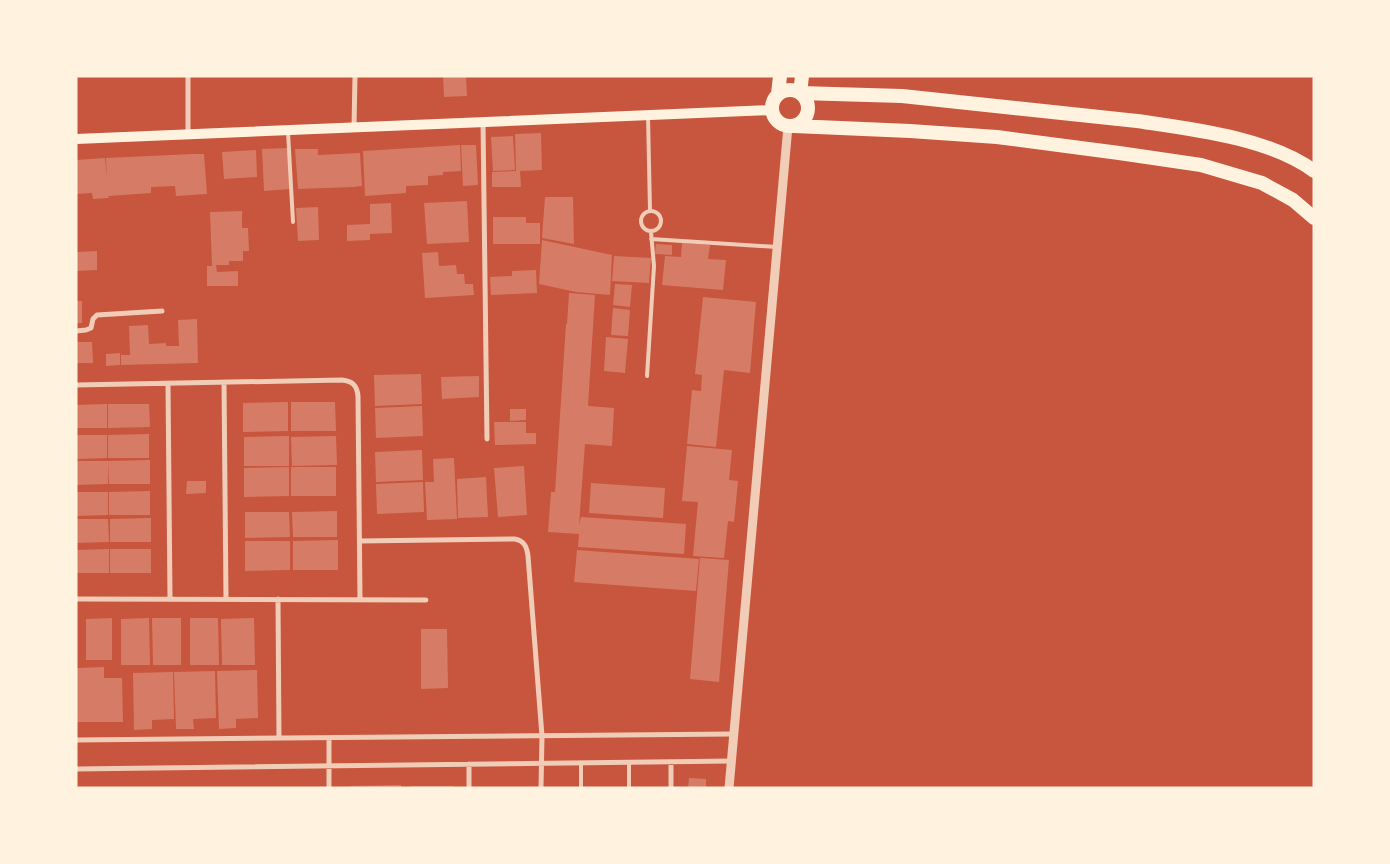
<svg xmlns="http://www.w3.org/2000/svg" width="1390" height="864" font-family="Cabin,sans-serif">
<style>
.building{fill:#d67c66}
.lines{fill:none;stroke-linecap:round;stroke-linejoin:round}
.service{stroke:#f1ccb7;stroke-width:4}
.minor{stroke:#f1ccb7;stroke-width:5}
.tertiary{stroke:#f1ccb7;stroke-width:9}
.secondary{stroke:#fff3e0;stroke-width:10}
.trunk{stroke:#fff3e0;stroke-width:14}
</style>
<rect width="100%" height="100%" fill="#c8553d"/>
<path class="building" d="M 443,76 L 466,76 L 467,96 L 444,97 Z
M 541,133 L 542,170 L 520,171 L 521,187 L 492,187 L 492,172 L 516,171 L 515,134 Z
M 513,136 L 515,170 L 493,171 L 491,137 Z
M 460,145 L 461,171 L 443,172 L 443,175 L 428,176 L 428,185 L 406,186 L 406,193 L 365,196 L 363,151 Z
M 461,145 L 476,145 L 478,185 L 463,186 Z
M 288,148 L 290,189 L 264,191 L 262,149 Z
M 295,149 L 318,149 L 318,155 L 360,153 L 362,186 L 353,187 L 352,161 L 353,187 L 298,189 Z
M 256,150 L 257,177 L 224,179 L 222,152 Z
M 193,154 L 204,154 L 207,194 L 176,196 L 175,186 L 151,187 L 151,193 L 108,196 L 109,198 L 93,199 L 92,193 L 76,194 L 76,160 L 105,158 L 107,178 L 106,158 L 193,154 L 194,168 Z
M 545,197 L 573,197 L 574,244 L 542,238 Z
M 467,201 L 469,242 L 427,244 L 424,203 Z
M 391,203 L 392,233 L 370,234 L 370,240 L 347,241 L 347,225 L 370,224 L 370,204 Z
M 318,207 L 319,240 L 298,241 L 296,208 Z
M 242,211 L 242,228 L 248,228 L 249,251 L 243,251 L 243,261 L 229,261 L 229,265 L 216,265 L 217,272 L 238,271 L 238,286 L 207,286 L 207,266 L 212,266 L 210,212 Z
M 493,217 L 526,217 L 526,223 L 540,223 L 540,244 L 493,244 Z
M 542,240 L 612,255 L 610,295 L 576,292 L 539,284 Z
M 682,243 L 710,245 L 708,259 L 726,260 L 723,290 L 662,285 L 665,256 L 681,257 Z
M 656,244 L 672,245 L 672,255 L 655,254 Z
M 97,251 L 97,270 L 76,271 L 76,252 Z
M 438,252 L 439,266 L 456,265 L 457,274 L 464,274 L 465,284 L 473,284 L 474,295 L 425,298 L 422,253 Z
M 614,256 L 651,258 L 649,283 L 612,281 Z
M 536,270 L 537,293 L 491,295 L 490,277 L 512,276 L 512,271 Z
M 615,284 L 632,285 L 630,307 L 613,305 Z
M 569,293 L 595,295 L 588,406 L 614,408 L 612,446 L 585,444 L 579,525 L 581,517 L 686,524 L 684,554 L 578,547 L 579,534 L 548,532 L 551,492 L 555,492 L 566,324 L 567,324 Z
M 703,297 L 756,302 L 750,373 L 724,370 L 716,447 L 687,444 L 692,390 L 701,391 L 702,375 L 695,374 Z
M 76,301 L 82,301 L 82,323 L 76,323 Z
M 613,308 L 630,310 L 628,336 L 611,335 Z
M 197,319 L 198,363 L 121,365 L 121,355 L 130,355 L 129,326 L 148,325 L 149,344 L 166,343 L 166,346 L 179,346 L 178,320 Z
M 606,337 L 628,339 L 625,373 L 604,371 Z
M 76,342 L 92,342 L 93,363 L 76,363 Z
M 120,353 L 120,365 L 106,366 L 106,354 Z
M 421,374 L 422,404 L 375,406 L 374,375 Z
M 479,376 L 479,397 L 442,399 L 441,377 Z
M 288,402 L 288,431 L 243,432 L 243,403 Z
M 291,402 L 335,402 L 336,431 L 291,431 Z
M 107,404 L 107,428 L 76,428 L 76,405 Z
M 108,404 L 149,404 L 150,427 L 108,428 Z
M 422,406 L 423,436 L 376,438 L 375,408 Z
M 510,409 L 526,409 L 526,420 L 510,421 Z
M 494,422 L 526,422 L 526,433 L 536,433 L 536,444 L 495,445 Z
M 149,434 L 149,458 L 108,458 L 108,435 Z
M 76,435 L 107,435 L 107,458 L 76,459 Z
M 289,436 L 289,466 L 244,466 L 244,437 Z
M 336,436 L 337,465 L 292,466 L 291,437 Z
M 687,446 L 732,450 L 729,480 L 738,481 L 734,522 L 728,521 L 724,558 L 693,556 L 698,502 L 682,501 Z
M 422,450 L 423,480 L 376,482 L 375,452 Z
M 454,458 L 457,519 L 427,520 L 425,482 L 434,482 L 433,459 Z
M 150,460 L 150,484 L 109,484 L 108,461 Z
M 76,461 L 108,461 L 108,484 L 76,485 Z
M 524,466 L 527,515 L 498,517 L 494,468 Z
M 289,467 L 289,496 L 244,497 L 244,468 Z
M 291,467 L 336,467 L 336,496 L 291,496 Z
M 486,477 L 488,517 L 458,518 L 457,479 Z
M 187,481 L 206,481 L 206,493 L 186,494 Z
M 423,482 L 424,512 L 377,514 L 376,484 Z
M 591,483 L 665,488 L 663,518 L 589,513 Z
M 150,491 L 150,515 L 109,515 L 109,492 Z
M 76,492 L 108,492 L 108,515 L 76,516 Z
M 337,511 L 337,537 L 293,537 L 292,512 Z
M 245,512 L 289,512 L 290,537 L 245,538 Z
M 151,518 L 151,542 L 110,542 L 110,519 Z
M 76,519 L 108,519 L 109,542 L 76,543 Z
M 338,540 L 338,570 L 293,570 L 293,541 Z
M 245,541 L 290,541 L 290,570 L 245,571 Z
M 109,549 L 109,573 L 76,573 L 76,550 Z
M 110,549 L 151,549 L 151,573 L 110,573 Z
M 577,550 L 699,559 L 696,591 L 574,582 Z
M 700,558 L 729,560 L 719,682 L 690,679 Z
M 112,618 L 112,660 L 86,660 L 86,619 Z
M 149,618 L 150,665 L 121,665 L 121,619 Z
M 152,618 L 181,618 L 181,665 L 153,665 Z
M 190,618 L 218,618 L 219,665 L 190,665 Z
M 254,618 L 255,665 L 222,665 L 221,619 Z
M 421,629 L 447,629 L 448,688 L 421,689 Z
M 104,667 L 104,678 L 122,678 L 123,722 L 76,722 L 76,668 Z
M 257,670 L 258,718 L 236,719 L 236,728 L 219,729 L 217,671 Z
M 215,671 L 216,718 L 193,719 L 194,729 L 176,729 L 174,672 Z
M 173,672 L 174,719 L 152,720 L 152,729 L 134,730 L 133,673 Z
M 689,778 L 706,779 L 706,788 L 688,788 Z
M 401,785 L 401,788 L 351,788 L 351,786 Z
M 411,786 L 454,786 L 454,788 L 411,788 Z"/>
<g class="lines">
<path class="service" d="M 648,116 L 650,211
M 288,132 L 293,222
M641 221a10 10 0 1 1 20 0a10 10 0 1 1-20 0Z
M 651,239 L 776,247
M 647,376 L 654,266 L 651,232
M 581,763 L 581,788
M 629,788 L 629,762"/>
<path class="minor" d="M 483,122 L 487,439
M 354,127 L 355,76
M 188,134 L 188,76
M 76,331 L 86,330 L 91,328 L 93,319 L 97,315 L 162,311
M 224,382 L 226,599
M 168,383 L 170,599
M 76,385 L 342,380 C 352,381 357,385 358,396 L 360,599
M 360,541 L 515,539 C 525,541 527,548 528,556 L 542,736 L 541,788
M 76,599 L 426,600
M 278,599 L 279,738
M 329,738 L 329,788
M 76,740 L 733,734
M 76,769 L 731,761
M 469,788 L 469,764
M 671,788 L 671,762"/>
<path class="tertiary" d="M 729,788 L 788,126"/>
<path class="secondary" d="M 76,139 L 772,110"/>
<path class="trunk" d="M 802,76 L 800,93 L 902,96 L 1137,121 C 1191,129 1270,138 1314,171
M772 108a18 18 0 1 1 36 0a18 18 0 1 1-36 0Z
M 778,94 L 780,76
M 794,126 L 910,131 L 997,137 L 1119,153 L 1201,165 L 1262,183 L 1293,200 L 1314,218"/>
</g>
<rect width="1390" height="864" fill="none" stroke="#fff3e0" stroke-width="155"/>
</svg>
